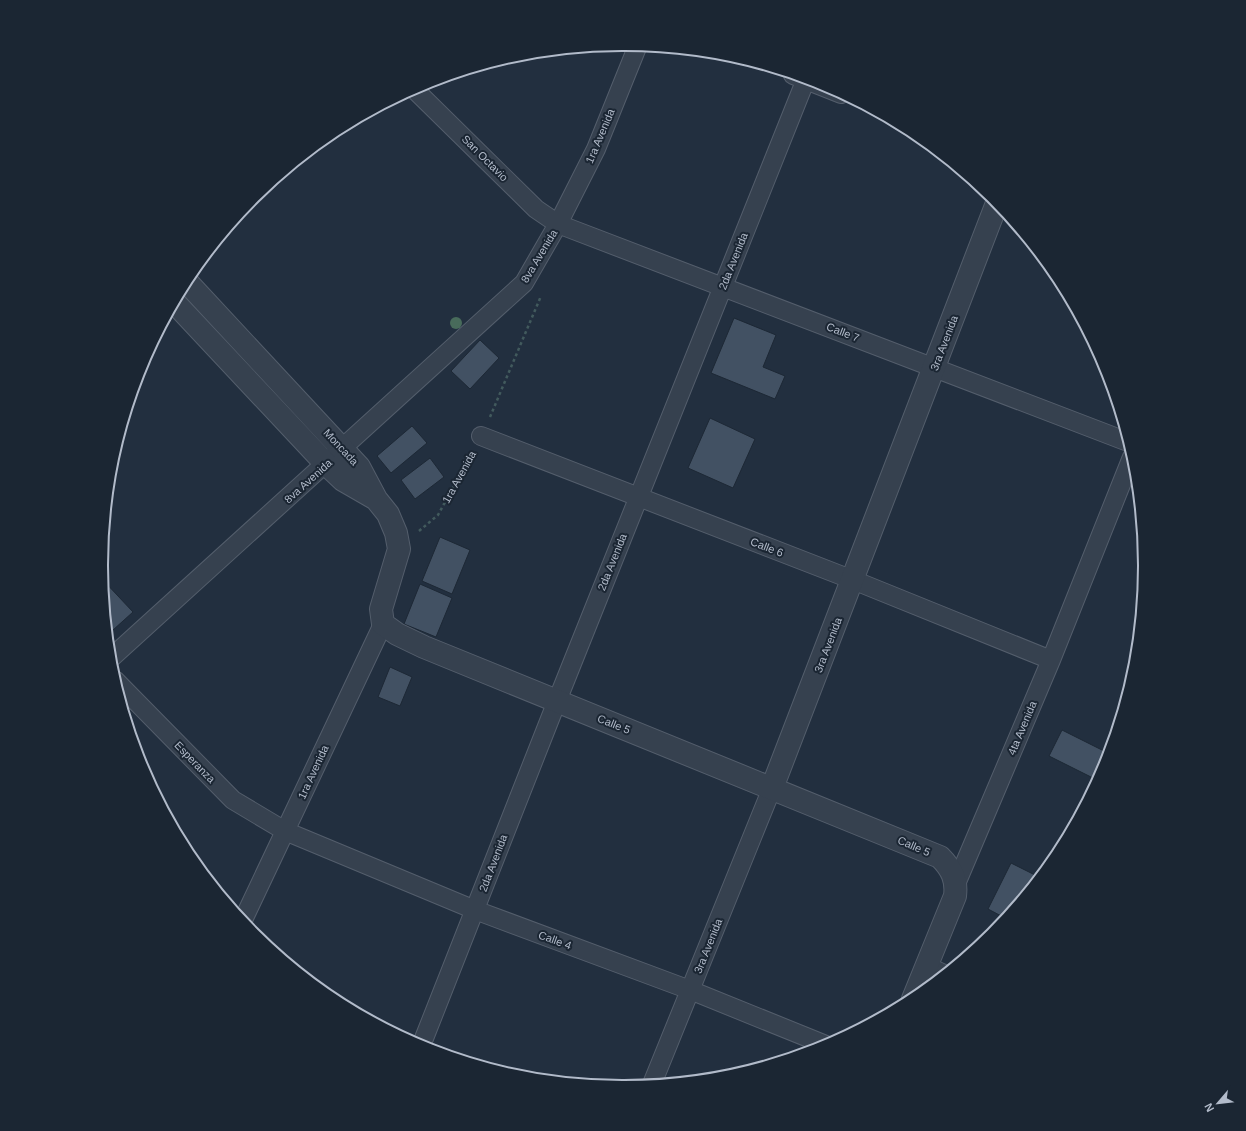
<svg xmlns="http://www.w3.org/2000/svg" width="1246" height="1131" font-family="Arial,sans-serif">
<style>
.building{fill:#425163;stroke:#1d2835}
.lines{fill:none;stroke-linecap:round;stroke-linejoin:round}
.minor-casing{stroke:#545e6c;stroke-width:20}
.tertiary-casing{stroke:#545e6c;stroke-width:24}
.path{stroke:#425a5d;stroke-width:2.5;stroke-dasharray:3 3;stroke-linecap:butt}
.minor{stroke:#36414f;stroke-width:18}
.tertiary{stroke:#36414f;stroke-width:22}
.tree{fill:#486b5b}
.labels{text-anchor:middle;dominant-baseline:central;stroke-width:4;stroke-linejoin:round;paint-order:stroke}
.street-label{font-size:11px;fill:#b2bbca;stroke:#1b2633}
.rim{fill:none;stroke:#b2bbca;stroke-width:2}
</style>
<rect width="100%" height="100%" fill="#222f3f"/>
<path class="building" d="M 734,318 L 776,335 L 763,367 L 785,376 L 775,399 L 711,373 Z
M 480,340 L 499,358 L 470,389 L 451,371 Z
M 710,418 L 755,439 L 733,488 L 688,468 Z
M 412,426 L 427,443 L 391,473 L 377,456 Z
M 430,458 L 444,477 L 415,499 L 401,480 Z
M 440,537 L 470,550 L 452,594 L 422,581 Z
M 103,580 L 133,612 L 113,630 L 107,624 Z
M 420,584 L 452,598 L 436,637 L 404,624 Z
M 390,667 L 412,677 L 400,706 L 378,697 Z
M 1062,730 L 1108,753 L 1105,765 L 1097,780 L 1049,756 Z
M 1011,863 L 1039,877 L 1005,918 L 988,909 Z"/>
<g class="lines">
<g class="minor-casing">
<path id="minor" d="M 793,75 L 841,94
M 414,89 L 536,209 L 558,224 L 1128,442
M 481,436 L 853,580 L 1051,660
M 111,658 L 524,283 L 558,224 L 596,149 L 638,45
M 115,680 L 233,800 L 285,831 L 475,910 L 690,990 L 826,1045
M 956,884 L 1051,660 L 1132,457
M 243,920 L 383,624
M 927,966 L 944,974
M 421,1046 L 557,701 L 806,79
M 652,1084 L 772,788"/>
</g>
<g class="tertiary-casing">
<path id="tertiary" d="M 186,281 L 359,467 L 376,499 L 388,514 L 396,533 L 399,549 L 381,609 L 383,624 L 397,634 L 424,647 L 940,857 C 952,869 957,880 955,896 L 913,999
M 175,303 L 326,464 L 343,480 L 376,499
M 772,788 L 997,203"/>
</g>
<path class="path" d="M 490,417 L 541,296
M 419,531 L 438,515 L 472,453"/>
<use href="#minor" class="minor"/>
<use href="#tertiary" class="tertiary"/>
</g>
<circle class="tree" cx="456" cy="323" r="6"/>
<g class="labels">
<g class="street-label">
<text transform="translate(600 136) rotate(-67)">1ra Avenida</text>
<text transform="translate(485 158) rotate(45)">San Octavio</text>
<text transform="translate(539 256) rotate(-59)">8va Avenida</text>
<text transform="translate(733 261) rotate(-68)">2da Avenida</text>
<text transform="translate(843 332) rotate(21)">Calle 7</text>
<text transform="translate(944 343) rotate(-69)">3ra Avenida</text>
<text transform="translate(341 447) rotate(47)">Moncada</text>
<text transform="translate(459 477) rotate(-61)">1ra Avenida</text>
<text transform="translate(308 481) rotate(-42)">8va Avenida</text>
<text transform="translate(767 547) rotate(21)">Calle 6</text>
<text transform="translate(612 562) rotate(-68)">2da Avenida</text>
<text transform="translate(828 645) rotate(-69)">3ra Avenida</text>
<text transform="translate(614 724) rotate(22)">Calle 5</text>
<text transform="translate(1022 728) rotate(-67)">4ta Avenida</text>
<text transform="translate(195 762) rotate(46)">Esperanza</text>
<text transform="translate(313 772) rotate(-65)">1ra Avenida</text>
<text transform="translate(914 846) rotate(23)">Calle 5</text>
<text transform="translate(493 863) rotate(-69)">2da Avenida</text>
<text transform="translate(555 940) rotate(20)">Calle 4</text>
<text transform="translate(708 946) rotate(-68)">3ra Avenida</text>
</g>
</g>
<path d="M0 0H1246V1131H0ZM622 51H624A514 514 0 0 1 1138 565V566A514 514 0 0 1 624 1080H622A514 514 0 0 1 108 566V565A514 514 0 0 1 622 51Z" fill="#1b2633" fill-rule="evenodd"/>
<path class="rim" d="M622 51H624A514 514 0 0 1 1138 565V566A514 514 0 0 1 624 1080H622A514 514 0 0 1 108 566V565A514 514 0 0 1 622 51Z"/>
<g transform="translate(1218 1103) rotate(242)" stroke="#1b2633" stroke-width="3" paint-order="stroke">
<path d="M0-3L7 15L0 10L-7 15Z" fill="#b2bbca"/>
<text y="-6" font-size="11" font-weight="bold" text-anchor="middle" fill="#b2bbca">N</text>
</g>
</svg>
